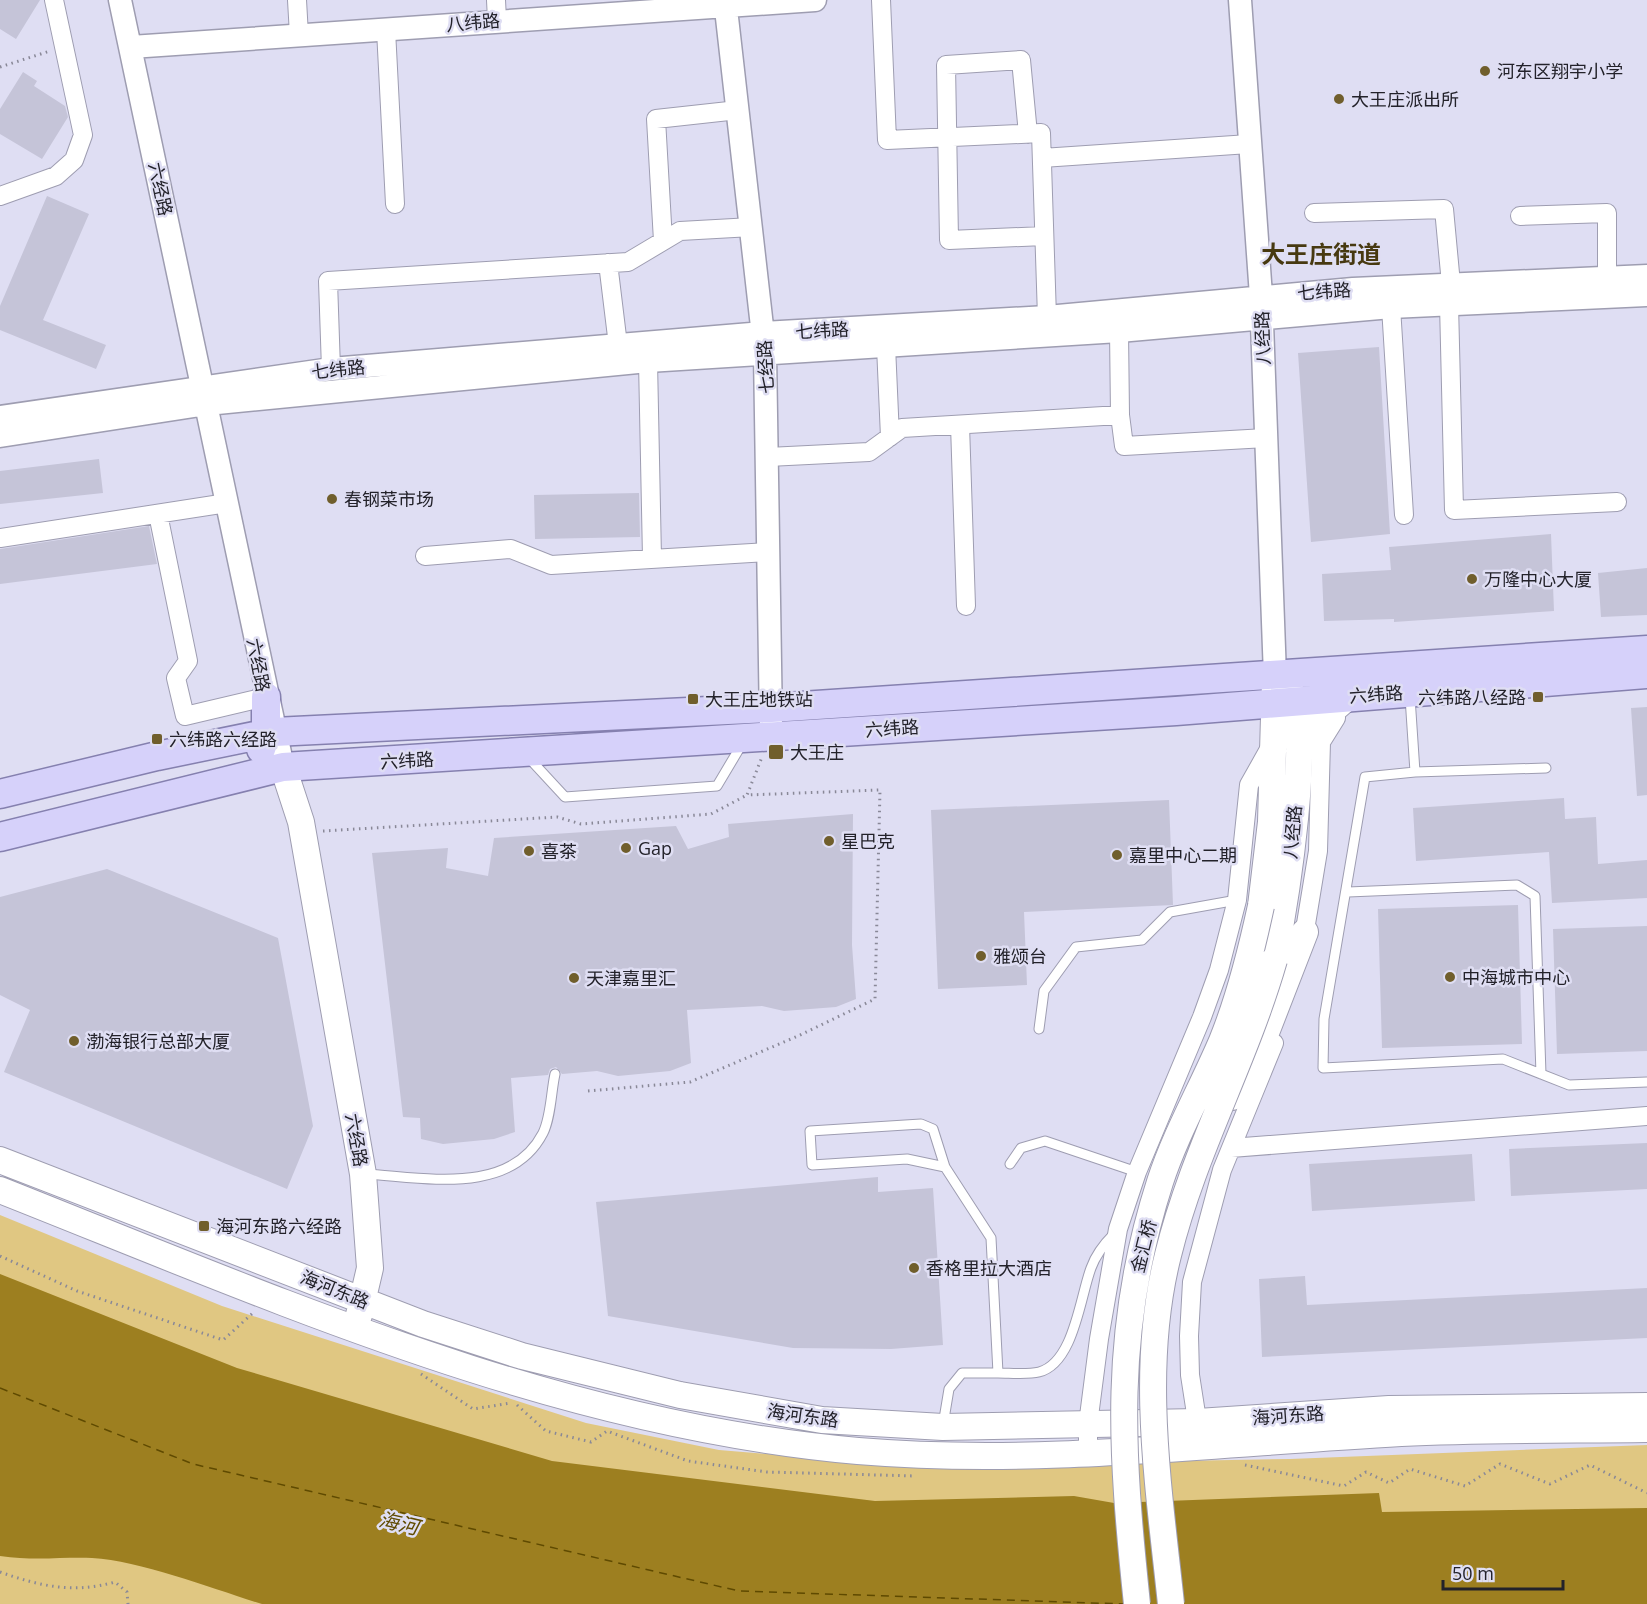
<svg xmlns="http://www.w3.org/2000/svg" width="1647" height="1604" font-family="'Open Sans','Noto Sans SC',sans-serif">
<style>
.green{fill:#e0c782}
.water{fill:#9d7f20}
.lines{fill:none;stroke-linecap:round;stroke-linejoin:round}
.ferry{stroke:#5f4a00;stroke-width:1.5;stroke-dasharray:8 6;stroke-linecap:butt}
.building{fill:#c5c4d8}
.service-casing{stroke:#9e9db1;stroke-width:11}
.minor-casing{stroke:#9e9db1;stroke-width:20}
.tertiary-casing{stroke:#9e9db1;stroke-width:25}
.secondary-casing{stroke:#9e9db1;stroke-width:28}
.primary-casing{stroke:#8580af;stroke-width:31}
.path{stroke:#898897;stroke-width:3;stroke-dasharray:1.5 4.5;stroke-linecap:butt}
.service{stroke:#fff;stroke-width:9}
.minor{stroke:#fff;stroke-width:18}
.tertiary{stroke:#fff;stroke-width:22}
.secondary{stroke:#fff;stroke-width:26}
.primary{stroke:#d6d1fa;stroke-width:28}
.secondary-bridge-casing{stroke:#9e9db1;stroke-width:28;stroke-linecap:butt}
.secondary-bridge{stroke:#fff;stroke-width:26}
.poi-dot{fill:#705e2c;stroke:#dfdef3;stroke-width:2}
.labels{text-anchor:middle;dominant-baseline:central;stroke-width:5;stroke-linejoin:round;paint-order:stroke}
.street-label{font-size:18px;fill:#23222a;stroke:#dfdef3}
.poi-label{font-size:18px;fill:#23222a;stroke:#dfdef3;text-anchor:start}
.water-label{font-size:20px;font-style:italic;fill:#5f4a00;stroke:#dfdef3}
.district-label{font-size:24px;font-weight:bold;fill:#473910;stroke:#dfdef3}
</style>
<rect width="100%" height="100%" fill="#dfdef3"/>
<path class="green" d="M 0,1215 L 222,1306 L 586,1423 L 719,1450 L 910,1466 L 1290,1459 L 1647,1445 L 1647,1604 L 0,1604 Z"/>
<path class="water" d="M 0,1274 L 237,1368 L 552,1461 L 875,1501 L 1074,1496 L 1114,1503 L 1379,1493 L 1382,1512 L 1647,1508 L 1647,1604 L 262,1604 C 213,1589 142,1561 92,1558 C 60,1557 34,1561 0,1556 Z"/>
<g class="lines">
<path class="ferry" d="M 0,1388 L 193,1464 L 739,1591 L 1124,1604"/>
</g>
<path class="building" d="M 0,0 L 40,0 L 16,39 L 0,29 Z
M 23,72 L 37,81 L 34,86 L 65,106 L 68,117 L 42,159 L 0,134 L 0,109 Z
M 47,196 L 89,214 L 43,320 L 106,345 L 96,369 L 0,330 L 0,306 Z
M 1379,347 L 1390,534 L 1311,542 L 1298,353 Z
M 99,459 L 103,493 L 0,504 L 0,471 Z
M 639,493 L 640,537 L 535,539 L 534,495 Z
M 149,526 L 157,564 L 0,584 L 0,549 Z
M 1551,534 L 1554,611 L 1394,622 L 1394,619 L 1324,621 L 1322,574 L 1391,570 L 1389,547 Z
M 1647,568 L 1647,615 L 1601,617 L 1598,573 Z
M 1647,707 L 1647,795 L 1637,796 L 1631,708 Z
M 1564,798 L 1565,819 L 1596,817 L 1598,864 L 1647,860 L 1647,898 L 1552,903 L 1549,852 L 1416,861 L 1413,808 Z
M 1169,800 L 1173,905 L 1024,912 L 1027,985 L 938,989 L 931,810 Z
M 853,814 L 852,945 L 856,999 L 836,1007 L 784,1011 L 762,1006 L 687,1010 L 691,1063 L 670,1071 L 618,1076 L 597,1071 L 562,1074 L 556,1067 L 550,1069 L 548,1075 L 511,1078 L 515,1132 L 494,1139 L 443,1144 L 421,1139 L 420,1118 L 403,1117 L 372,853 L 448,848 L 446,868 L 488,876 L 494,838 L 676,826 L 688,849 L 729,837 L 728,824 Z
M 107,869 L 278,938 L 313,1126 L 287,1189 L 4,1072 L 30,1010 L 0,995 L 0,897 Z
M 1518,905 L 1522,1044 L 1382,1048 L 1378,909 Z
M 1647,926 L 1647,1051 L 1557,1054 L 1553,929 Z
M 1647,1143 L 1647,1189 L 1511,1196 L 1509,1149 Z
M 1472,1154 L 1475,1201 L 1312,1211 L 1309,1164 Z
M 878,1177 L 878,1192 L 933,1188 L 943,1345 L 891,1349 L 793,1348 L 608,1316 L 596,1202 Z
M 1305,1276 L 1307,1305 L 1647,1288 L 1647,1338 L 1262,1357 L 1259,1279 Z"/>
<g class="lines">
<g class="service-casing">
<path id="service" d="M 1410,697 L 1415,772 L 1365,777 L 1324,1019 L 1323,1068 L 1503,1059 L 1569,1085 L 1647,1082
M 528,757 L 565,797 L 717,786 L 742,744
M 1415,772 L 1546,768
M 1348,892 L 1517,885 L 1535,896 L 1541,1074
M 1039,1029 L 1044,991 L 1076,947 L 1142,940 L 1170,912 L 1237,900
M 1010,1164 L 1021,1148 L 1045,1141 L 1137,1172
M 365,1174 C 423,1177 510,1197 543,1133 C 551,1117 551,1092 555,1074
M 998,1373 C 1010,1373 1027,1375 1039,1372 C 1074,1363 1080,1297 1091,1268 C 1096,1254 1104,1244 1114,1234
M 943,1425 L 949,1389 L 962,1373 L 998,1373 L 991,1238 L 945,1167 L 933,1129 L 921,1124 L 810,1131 L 812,1165 L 907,1159 L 945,1167"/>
</g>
<g class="minor-casing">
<path id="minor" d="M 297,0 L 299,35
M 496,0 L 497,20
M 881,0 L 887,140 L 1041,133 L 1047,317
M 386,30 L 395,204
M 1028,134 L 1021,60 L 946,65 L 949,240 L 1044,236
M 1042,158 L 1249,144
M 0,196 L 56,176 L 74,160 L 83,135 L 54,0
M 1314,213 L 1444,209 L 1451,284
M 1520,216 L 1607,213 L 1607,279
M 663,241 L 656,119 L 738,110
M 608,263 L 618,345
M 1449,304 L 1454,510 L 1617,502
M 1391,307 L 1404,515
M 886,346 L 890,437
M 648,361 L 652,558
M 331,369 L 328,281 L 628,262 L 680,231 L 752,227
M 1120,415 L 1124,446 L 1266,438
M 960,425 L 966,606
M 768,457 L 869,452 L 902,428 L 1120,415 L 1119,331
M 158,514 L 188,661 L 176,678 L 185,716 L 266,697
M 0,538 L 227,503
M 425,556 L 511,549 L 551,565 L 769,552
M 1303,942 L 1318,851 L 1321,742 L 1336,718
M 1231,1148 L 1647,1116
M 1199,1433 L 1190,1375 L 1189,1336 L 1192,1282 L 1222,1170 L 1274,1043
M 1088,1454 L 1088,1424 L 1099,1339 L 1118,1229 L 1137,1172 L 1202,1017 L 1219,970 L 1237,900 L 1249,785 L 1272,744"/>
</g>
<g class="tertiary-casing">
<path id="tertiary" d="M 120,0 L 283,767
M 725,0 L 765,353 L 771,725
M 1240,0 L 1261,296 L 1275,676
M 131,47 L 815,0
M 0,417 L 331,369 L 763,333 L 1047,317 L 1353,289 L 1647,276
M 0,436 L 207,404 L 648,361 L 1119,331 L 1391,307 L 1647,295"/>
</g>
<g class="secondary-casing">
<path id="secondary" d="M 1299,751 L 1316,724 L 1350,695
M 283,767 L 301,822 L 363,1174 L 370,1268 L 359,1315
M 1261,906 L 1271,822 L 1275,682
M 1274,960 C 1283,914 1317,717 1287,686
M 1232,1097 L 1260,1048 L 1305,932
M 0,1160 L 423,1324 L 522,1356 L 680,1395 L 822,1420 L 943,1427 L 1198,1422 L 1389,1409 L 1647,1406
M 0,1190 C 278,1300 557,1425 858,1451 C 1039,1466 1220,1443 1401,1433 C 1483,1429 1565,1430 1647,1429"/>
</g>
<g class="primary-casing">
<path id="primary" d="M 261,749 L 266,734 L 266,697
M 0,794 L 157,756 L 274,732 L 771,708 L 1647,650
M 0,837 L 283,767 L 1176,711 L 1647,674"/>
</g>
<path class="path" d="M 0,67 L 50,51
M 323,831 L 557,817 L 581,824 L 711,814 L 747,795
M 588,1091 L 690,1082 L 798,1036 L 875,999 L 880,790 L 747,795 L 762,757
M 0,1256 L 77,1291 L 223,1340 L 253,1313
M 421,1374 L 473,1409 L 511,1403
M 517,1405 L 546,1431 L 591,1442 L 607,1431 L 688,1461 L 767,1472 L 916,1476
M 1245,1465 L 1344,1486 L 1366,1472 L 1389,1483 L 1410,1469 L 1465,1486 L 1500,1464 L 1550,1484 L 1590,1465 L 1647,1493
M 0,1572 C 40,1586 73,1594 115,1582 L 127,1592 L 128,1604"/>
<use href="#service" class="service"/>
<use href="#minor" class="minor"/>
<use href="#tertiary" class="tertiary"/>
<use href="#secondary" class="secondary"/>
<use href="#primary" class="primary"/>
<g class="secondary-bridge-casing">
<path id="secondary-bridge" d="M 1137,1604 C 1121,1452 1112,1331 1160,1182 C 1176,1133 1202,1088 1222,1041 C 1240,997 1251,952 1261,906
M 1171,1604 C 1159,1489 1139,1369 1168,1255 C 1193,1153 1245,1061 1274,960"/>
</g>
<use href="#secondary-bridge" class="secondary-bridge"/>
</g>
<g class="poi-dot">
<circle cx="1485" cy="71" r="6"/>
<circle cx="1339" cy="99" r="6"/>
<circle cx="332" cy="499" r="6"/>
<circle cx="1472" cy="579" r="6"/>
<rect x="1532" y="691" width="12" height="12" rx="3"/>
<rect x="687" y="693" width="12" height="12" rx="3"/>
<rect x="151" y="733" width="12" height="12" rx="3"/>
<rect x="768" y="744" width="16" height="16" rx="3"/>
<circle cx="829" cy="841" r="6"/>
<circle cx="626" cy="848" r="6"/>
<circle cx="529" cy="851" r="6"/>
<circle cx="1117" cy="855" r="6"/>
<circle cx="981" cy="956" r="6"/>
<circle cx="1450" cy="977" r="6"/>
<circle cx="574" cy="978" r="6"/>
<circle cx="74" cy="1041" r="6"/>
<rect x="198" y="1220" width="12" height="12" rx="3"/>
<circle cx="914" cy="1268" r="6"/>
</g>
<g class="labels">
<g class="street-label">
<text transform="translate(473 22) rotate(-5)">八纬路</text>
<text transform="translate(161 189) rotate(78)">六经路</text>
<text transform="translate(1324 291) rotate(-4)">七纬路</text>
<text transform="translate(822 330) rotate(-3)">七纬路</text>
<text transform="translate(1262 338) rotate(-92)">八经路</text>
<text transform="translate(765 367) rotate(-93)">七经路</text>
<text transform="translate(338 369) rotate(-6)">七纬路</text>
<text transform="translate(259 665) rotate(79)">六经路</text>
<text transform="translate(1376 694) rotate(-4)">六纬路</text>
<text transform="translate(892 728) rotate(-4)">六纬路</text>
<text transform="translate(407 760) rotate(-3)">六纬路</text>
<text transform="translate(1292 832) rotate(-85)">八经路</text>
<text transform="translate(357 1140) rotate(80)">六经路</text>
<text transform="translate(1143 1246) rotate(-76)">金汇桥</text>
<text transform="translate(335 1289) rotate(22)">海河东路</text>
<text transform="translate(803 1415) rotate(8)">海河东路</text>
<text transform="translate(1288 1415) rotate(-4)">海河东路</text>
</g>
<g class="poi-label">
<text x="1497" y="71">河东区翔宇小学</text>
<text x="1351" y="99">大王庄派出所</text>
<text x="344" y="499">春钢菜市场</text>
<text x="1484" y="579">万隆中心大厦</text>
<text x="1526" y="697" text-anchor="end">六纬路八经路</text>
<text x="705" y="699">大王庄地铁站</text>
<text x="169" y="739">六纬路六经路</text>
<text x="790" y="752">大王庄</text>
<text x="841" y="841">星巴克</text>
<text x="638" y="848">Gap</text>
<text x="541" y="851">喜茶</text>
<text x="1129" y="855">嘉里中心二期</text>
<text x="993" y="956">雅颂台</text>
<text x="1462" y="977">中海城市中心</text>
<text x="586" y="978">天津嘉里汇</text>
<text x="86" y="1041">渤海银行总部大厦</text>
<text x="216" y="1226">海河东路六经路</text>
<text x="926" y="1268">香格里拉大酒店</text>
</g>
<g class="water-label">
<text transform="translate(399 1523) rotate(13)">海河</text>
</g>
<g class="district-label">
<text x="1321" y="253">大王庄街道</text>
</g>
</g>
<path d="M1443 1580v9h120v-9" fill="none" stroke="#23222a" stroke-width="3"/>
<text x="1452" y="1580" font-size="18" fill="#23222a" stroke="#dfdef3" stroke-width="4.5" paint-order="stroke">50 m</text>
</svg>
